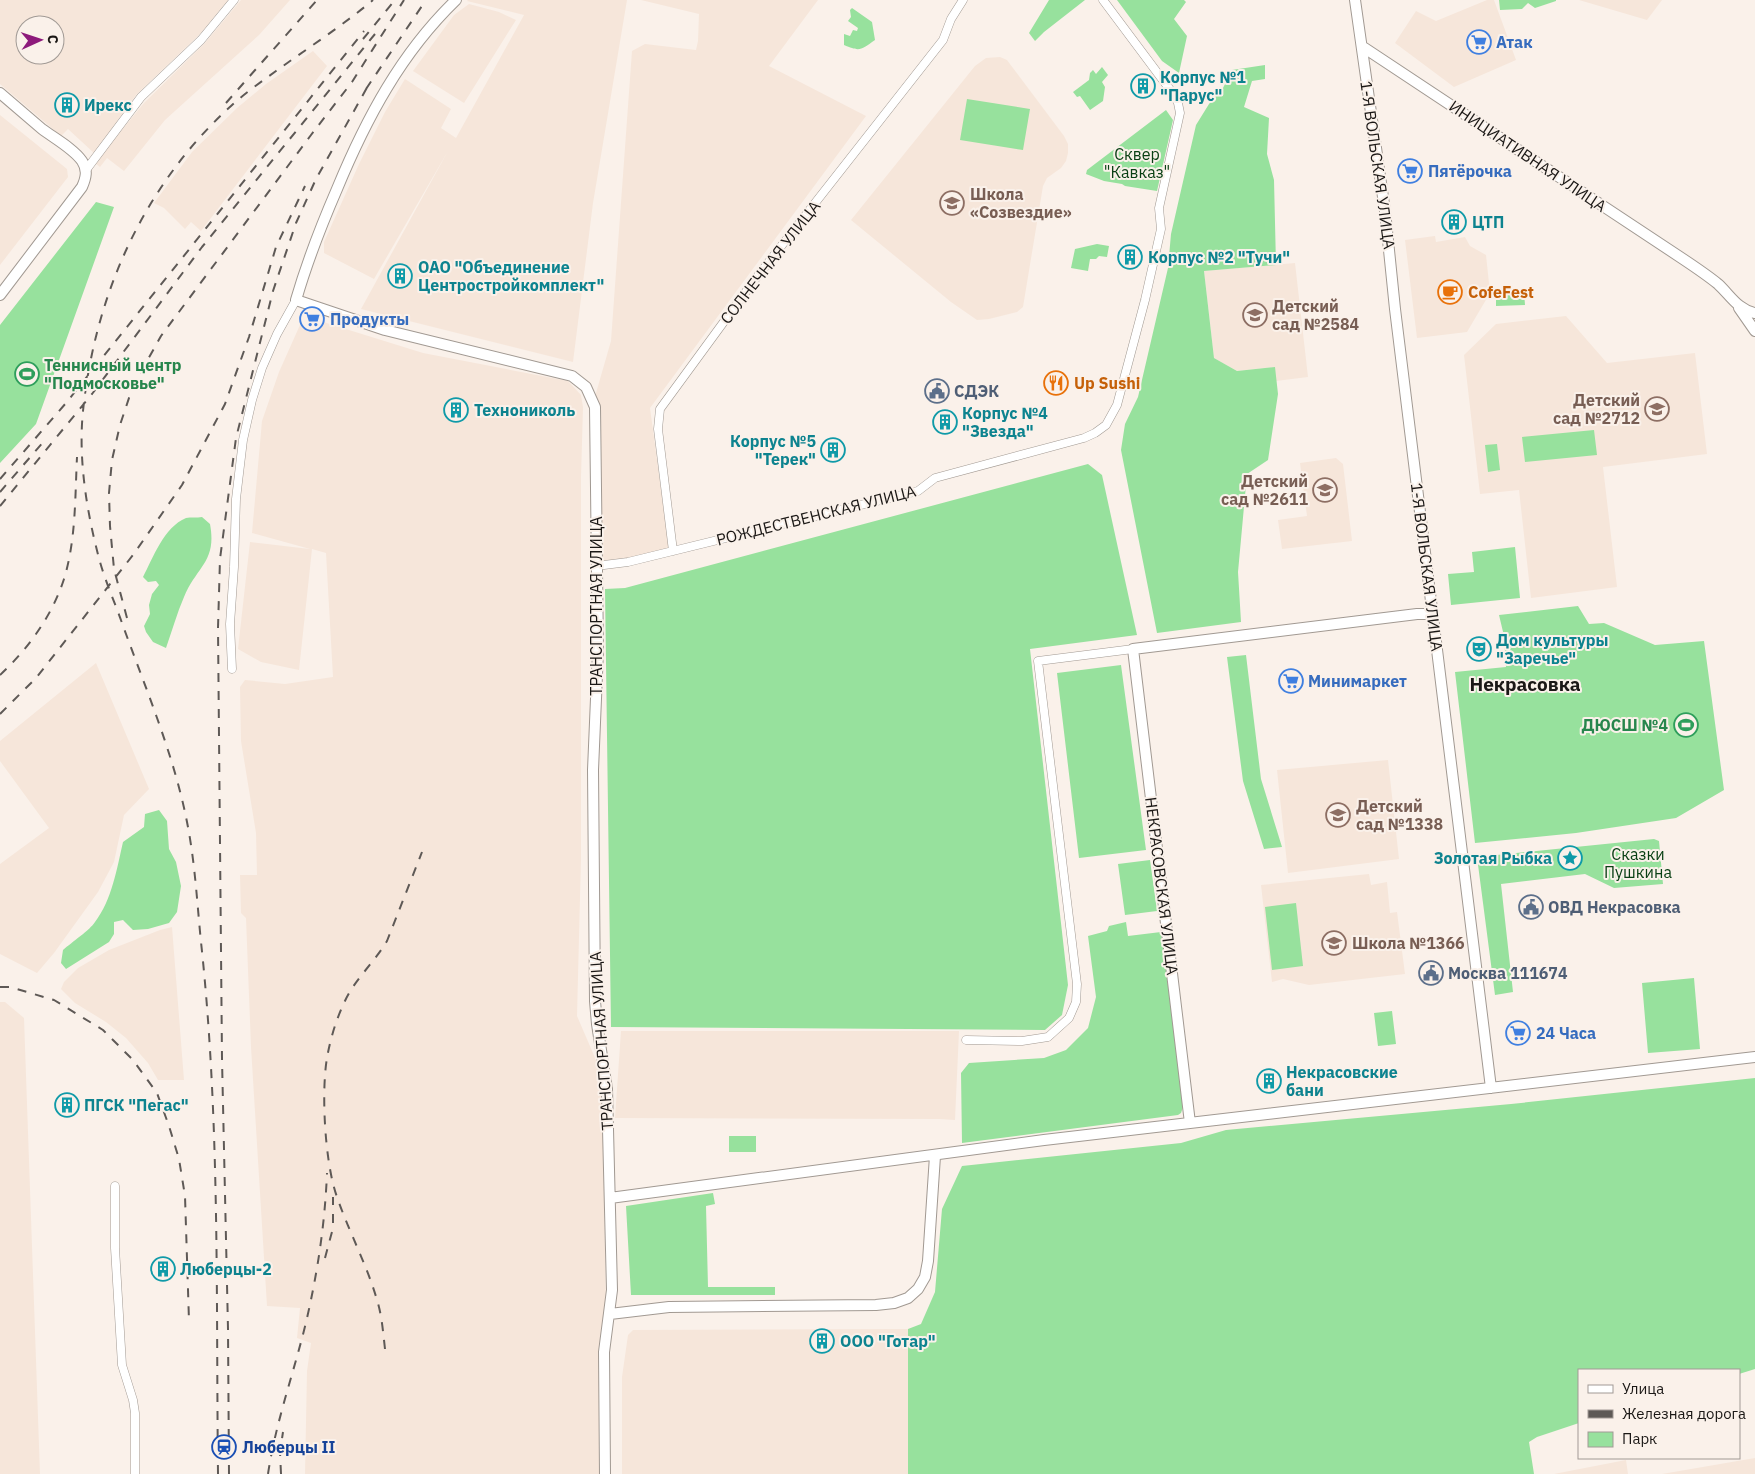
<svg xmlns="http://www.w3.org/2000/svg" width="1755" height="1474" font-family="'IBM Plex Sans',sans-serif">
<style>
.built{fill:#f6e6da;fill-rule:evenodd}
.green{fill:#97e19d}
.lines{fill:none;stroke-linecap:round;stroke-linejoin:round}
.street-casing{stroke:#a19992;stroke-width:9}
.secondary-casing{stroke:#a19992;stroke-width:12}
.street{stroke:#fff;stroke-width:8}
.secondary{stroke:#fff;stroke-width:10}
.rail{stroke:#5e5956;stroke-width:2;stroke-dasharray:9 9;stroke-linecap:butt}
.labels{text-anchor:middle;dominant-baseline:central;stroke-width:4;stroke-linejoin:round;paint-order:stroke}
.shop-label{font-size:16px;font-weight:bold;fill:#366cbe;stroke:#faf1ea;text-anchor:start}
.culture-label{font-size:16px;font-weight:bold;fill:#0d838f;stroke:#faf1ea;text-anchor:start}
.park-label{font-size:16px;fill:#094014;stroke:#faf1ea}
.street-label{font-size:16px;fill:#1b1816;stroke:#faf1ea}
.education-label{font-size:16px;font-weight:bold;fill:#785e54;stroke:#faf1ea;text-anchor:start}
.food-label{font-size:16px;font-weight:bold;fill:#c56008;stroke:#faf1ea;text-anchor:start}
.leisure-label{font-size:16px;font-weight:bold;fill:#27864d;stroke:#faf1ea;text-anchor:start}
.service-label{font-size:16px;font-weight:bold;fill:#4e5e75;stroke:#faf1ea;text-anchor:start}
.transit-label{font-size:16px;font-weight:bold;fill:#164399;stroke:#faf1ea;text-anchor:start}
.quarter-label{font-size:19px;font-weight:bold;fill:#1b1816;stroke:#faf1ea}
</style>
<rect width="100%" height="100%" fill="#faf1ea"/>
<path class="built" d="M 0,0 L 228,0 L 201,33 L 136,95 L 94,153 L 68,129 L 61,136 L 0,84 ZM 25,25 L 55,25 L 55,55 L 25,55 Z
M 241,0 L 290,0 L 259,35 L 165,120 L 124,171 L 107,158 L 100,167 L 95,163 L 144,103 L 205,43 Z
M 468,0 L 627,0 L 593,203 L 573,362 L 361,309 L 448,151 L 374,279 L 324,253 L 324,242 L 359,164 L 385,112 L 405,79 L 451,109 L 441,128 L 456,138 L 524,15 L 467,1 Z
M 641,0 L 818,0 L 769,66 L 866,116 L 650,408 L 669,548 L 602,570 L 596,393 L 611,341 L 632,51 L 645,44 L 696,50 L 698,41 L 699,14 Z
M 1487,0 L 1494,0 L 1516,60 L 1454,87 L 1395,43 L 1416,11 L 1436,21 Z
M 1579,0 L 1662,0 L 1647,20 Z
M 469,4 L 499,12 L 516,20 L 464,103 L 413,71 L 454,15 Z
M 313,51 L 327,66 L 201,231 L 191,222 L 185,229 L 164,208 L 154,203 L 192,152 L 237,108 L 266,84 Z
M 1000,57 L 1007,60 L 1064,136 L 1068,144 L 1068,153 L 1066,161 L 1061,168 L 1047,178 L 1043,186 L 1023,307 L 1017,312 L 989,319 L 977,320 L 951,302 L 851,220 L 975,66 L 986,58 Z
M 0,115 L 67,169 L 68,177 L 0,265 Z
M 1435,236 L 1436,242 L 1465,237 L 1470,246 L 1486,255 L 1490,293 L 1467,332 L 1417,338 L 1405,240 Z
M 1295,263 L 1308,377 L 1276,381 L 1274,367 L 1237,371 L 1214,358 L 1204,271 Z
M 304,316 L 423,353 L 568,381 L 581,395 L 583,407 L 581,477 L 581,858 L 577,1016 L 602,1074 L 606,1308 L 601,1344 L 599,1474 L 305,1474 L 307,1371 L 311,1343 L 297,1338 L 300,1308 L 267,1306 L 251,1047 L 246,918 L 241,913 L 240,875 L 257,875 L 256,833 L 241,741 L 240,687 L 245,680 L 285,684 L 333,677 L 326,553 L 312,549 L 299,670 L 261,662 L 238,649 L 250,542 L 310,549 L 252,533 L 262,421 L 279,372 Z
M 1566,316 L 1607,363 L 1695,353 L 1707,454 L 1603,467 L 1617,587 L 1531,598 L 1519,490 L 1480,494 L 1464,355 L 1496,324 Z
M 1336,458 L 1343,464 L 1352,541 L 1282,549 L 1278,520 L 1307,516 L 1300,463 Z
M 96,663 L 149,789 L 124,815 L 114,862 L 98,892 L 54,953 L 37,973 L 0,954 L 0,864 L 49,828 L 0,761 L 0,741 Z
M 1388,760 L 1399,859 L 1288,873 L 1277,770 Z
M 1369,874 L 1371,885 L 1387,882 L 1390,913 L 1397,912 L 1405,974 L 1309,985 L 1283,979 L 1272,982 L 1261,885 Z
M 172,927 L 184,1080 L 158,1080 L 148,1063 L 126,1038 L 106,1022 L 75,1003 L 61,989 L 64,982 L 78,968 L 109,950 L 160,930 Z
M 0,1002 L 5,1002 L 24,1018 L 40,1474 L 0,1474 Z
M 621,1031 L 959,1031 L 955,1120 L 939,1119 L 615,1118 Z
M 908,1329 L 908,1474 L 622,1474 L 622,1377 L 628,1335 L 633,1330 Z
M 1755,1458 L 1755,1474 L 1662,1474 Z
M 1626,1460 L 1628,1474 L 1554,1474 L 1559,1473 Z"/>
<path class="green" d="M 1049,0 L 1085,0 L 1044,32 L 1035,41 L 1029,33 Z
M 1117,0 L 1184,0 L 1186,2 L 1174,19 L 1187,36 L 1179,73 L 1162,61 Z
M 1499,0 L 1556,0 L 1556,1 L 1535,8 L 1528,3 L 1522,9 L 1500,10 Z
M 852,8 L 872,22 L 875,40 C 861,50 860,52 844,45 L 844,34 L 850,36 L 853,30 L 857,31 L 858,28 L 848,21 L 851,17 L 850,10 Z
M 1265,65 L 1265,79 L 1252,81 L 1244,107 L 1269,118 L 1267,154 L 1274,180 L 1276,265 L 1204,271 L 1214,358 L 1237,371 L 1275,367 L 1278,394 L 1268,460 L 1247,474 L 1238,572 L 1241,622 L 1157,633 L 1121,450 L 1125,424 L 1138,397 L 1168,268 L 1171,234 L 1196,125 L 1209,104 L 1223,88 L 1232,70 Z
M 1102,67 L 1108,75 L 1102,82 L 1105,87 L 1103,101 L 1090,110 L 1080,96 L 1077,97 L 1073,92 L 1089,80 L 1090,73 L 1093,70 L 1096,74 Z
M 967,99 L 1030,109 L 1023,150 L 960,140 Z
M 1166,110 L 1173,120 L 1157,191 L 1125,186 L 1122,184 L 1104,181 L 1086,174 L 1087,170 Z
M 96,202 L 114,207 L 36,424 L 0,463 L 0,325 Z
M 1097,244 L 1109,246 L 1107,257 L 1099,256 L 1096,259 L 1090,259 L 1088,271 L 1071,268 L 1075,249 Z
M 1496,292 L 1524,292 L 1525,305 L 1496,306 Z
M 1594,430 L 1597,455 L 1525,462 L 1522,437 Z
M 1497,444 L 1500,470 L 1488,472 L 1485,445 Z
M 1088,464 L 1102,475 L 1137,635 L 1030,649 L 1068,985 L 1062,1015 L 1045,1030 L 611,1027 L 605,589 L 625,588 Z
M 202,517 L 210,524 C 217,562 197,566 184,597 C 177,613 172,631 166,648 L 153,642 L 146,632 L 144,626 L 150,614 L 149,605 L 152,594 L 159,585 L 156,581 L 148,582 L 143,577 C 153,558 164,527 186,518 C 191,517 197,518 202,517 Z
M 1515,547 L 1520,598 L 1451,605 L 1448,574 L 1474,572 L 1472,552 Z
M 1578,606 L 1589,624 L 1604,623 L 1655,645 L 1704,641 L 1724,790 L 1676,818 L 1576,833 L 1475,843 L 1455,672 L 1506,667 L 1504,636 L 1499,615 Z
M 1246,655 L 1261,779 L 1282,847 L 1264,849 L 1243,781 L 1227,657 Z
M 1121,665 L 1146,850 L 1079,858 L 1057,673 Z
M 159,810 L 167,821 L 169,849 L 176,862 L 181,886 L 177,912 L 169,923 L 148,929 L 133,930 L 123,920 L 114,922 L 114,934 L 109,942 L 66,969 L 61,963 L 63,950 C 72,942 90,930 95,922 C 112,900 117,868 123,842 L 144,827 L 145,814 Z
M 1654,839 L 1659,841 L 1663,884 L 1614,888 L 1585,874 L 1501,884 L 1513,992 L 1495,995 L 1477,857 Z
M 1150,860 L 1157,911 L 1125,915 L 1118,864 Z
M 1296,903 L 1303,966 L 1272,970 L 1265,907 Z
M 1126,922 L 1128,936 L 1161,932 L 1184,1104 L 1181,1113 L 1178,1115 L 962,1143 L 961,1073 L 969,1063 L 1044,1058 L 1066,1050 L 1088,1028 L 1096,997 L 1088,936 L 1107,931 L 1109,926 Z
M 1694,978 L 1700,1049 L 1648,1053 L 1642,983 Z
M 1392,1011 L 1396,1044 L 1378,1046 L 1374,1013 Z
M 1755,1078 L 1755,1369 L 1739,1374 L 1739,1370 L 1579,1370 L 1579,1423 L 1537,1437 L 1529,1442 L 1534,1474 L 908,1474 L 908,1329 L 921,1324 L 935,1292 L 942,1209 L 962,1166 L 1181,1143 L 1226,1130 L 1511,1104 Z
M 729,1136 L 756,1136 L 756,1152 L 729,1152 Z
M 713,1193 L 715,1204 L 706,1206 L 708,1287 L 775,1287 L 775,1295 L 631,1295 L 626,1206 Z"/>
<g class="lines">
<g class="street-casing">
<path id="street" d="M 86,170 L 141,97 L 201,40 L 234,0
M 673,551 L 658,429 L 660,409 L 753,282 L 943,40 L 951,19 L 963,0
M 596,566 L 628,562 L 918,491 L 935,478 L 1084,438 L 1095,433 L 1106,425 L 1117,405 L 1145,300 L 1161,229 L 1159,208 L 1180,113 L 1178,103 L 1174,95 L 1103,0
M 232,669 L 230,624 L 234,567 L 236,499 L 243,440 L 252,400 L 262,368 L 277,334 L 296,300
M 966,1040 L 1022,1041 L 1048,1037 L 1069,1018 L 1076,1002 L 1077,984 L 1038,661 L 1133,649
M 115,1186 L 115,1248 L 122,1365 L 133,1400 L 135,1413 L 135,1474"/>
</g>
<g class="secondary-casing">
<path id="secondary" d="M 456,0 C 401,53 366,119 337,189 C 321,226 307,262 296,300 L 385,330 L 572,376 L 586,387 L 595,407 L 598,651 L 593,770 L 595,1001 L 597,1024 L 607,1089 L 612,1290 L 604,1352 L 605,1474
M 1355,0 L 1385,211 L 1395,309 L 1491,1088
M 1363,47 L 1683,259 C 1695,267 1707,275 1718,284 C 1730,295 1738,310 1755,313
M 0,93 C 14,105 28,117 42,129 C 54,138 74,149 82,161 C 88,170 86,178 82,187 L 0,295
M 1739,308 L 1755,331
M 1190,1123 L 1133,649 L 1417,614 L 1433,614
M 610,1198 L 1044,1140 L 1755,1057
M 610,1314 L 669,1307 L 876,1305 L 894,1303 L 908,1298 L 918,1289 L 925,1277 L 928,1261 L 935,1156"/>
</g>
<use href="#street" class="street"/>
<use href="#secondary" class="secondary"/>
<path class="rail" d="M 363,39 L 395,0
M 366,89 L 426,0
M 226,103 L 317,0
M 0,479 L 66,403 L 364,31
M 0,492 L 45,440
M 0,506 L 92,394 L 202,247 L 375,34
M 127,618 L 114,569 L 110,526 L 109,493 L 112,460 L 120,425 L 133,386 L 161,336 L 311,135 L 352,82 L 404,0
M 0,675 C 28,649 52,616 64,579 C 76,540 75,497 77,457
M 0,714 L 36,678 L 133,555 L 182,485 L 225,404 L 249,337 L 276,247 L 305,186
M 0,987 L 10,987 L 54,1000 L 103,1030 L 133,1060 L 157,1093 L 169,1126 L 179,1159 L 185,1196 L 189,1321
M 325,1258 L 333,1228 L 333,1197
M 385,1349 C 383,1332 382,1316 377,1300 C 367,1265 349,1232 337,1197 C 325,1164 321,1093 327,1058 C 330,1040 336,1020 344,1003 C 354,980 374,963 387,941 L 422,852
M 218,1474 C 216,1297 220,1118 201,942 C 197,902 195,862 187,822 C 174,755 145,687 122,623 C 115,603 106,583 100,562 C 87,514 78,460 83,411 C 95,294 144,185 231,106 C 245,93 261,82 276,71 C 308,48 342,26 373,0
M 229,1474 L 228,1329 L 222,1059 L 218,628 L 220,559 L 236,438 L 273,291 L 296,223 L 316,179 L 369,84
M 268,1474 C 276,1420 295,1370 307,1318 C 318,1270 325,1222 327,1173
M 281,1474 L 280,1452 L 283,1432"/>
</g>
<defs>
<g id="supermarket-ring" transform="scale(1.25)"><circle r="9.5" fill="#faf1ea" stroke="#3f7fe0" stroke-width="1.5"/><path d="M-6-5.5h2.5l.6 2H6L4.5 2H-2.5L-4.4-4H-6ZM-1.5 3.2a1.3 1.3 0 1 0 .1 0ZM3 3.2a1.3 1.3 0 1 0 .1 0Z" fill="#3f7fe0"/></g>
<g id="building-ring" transform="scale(1.25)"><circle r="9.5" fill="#faf1ea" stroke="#0f9aa8" stroke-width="1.5"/><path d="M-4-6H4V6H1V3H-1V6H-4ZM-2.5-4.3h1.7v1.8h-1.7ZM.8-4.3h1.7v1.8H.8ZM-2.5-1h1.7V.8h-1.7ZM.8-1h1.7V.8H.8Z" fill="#0f9aa8"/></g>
<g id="school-ring" transform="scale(1.25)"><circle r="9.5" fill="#faf1ea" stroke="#8d6e63" stroke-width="1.5"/><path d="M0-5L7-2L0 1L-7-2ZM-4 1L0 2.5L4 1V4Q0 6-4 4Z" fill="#8d6e63"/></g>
<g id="cafe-ring" transform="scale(1.25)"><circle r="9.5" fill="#faf1ea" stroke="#e8710a" stroke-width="1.5"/><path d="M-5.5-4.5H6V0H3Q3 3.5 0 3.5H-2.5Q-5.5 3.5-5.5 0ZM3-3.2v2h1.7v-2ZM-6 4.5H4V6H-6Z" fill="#e8710a"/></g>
<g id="stadium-ring" transform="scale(1.25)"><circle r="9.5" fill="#faf1ea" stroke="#2e9e5b" stroke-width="1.5"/><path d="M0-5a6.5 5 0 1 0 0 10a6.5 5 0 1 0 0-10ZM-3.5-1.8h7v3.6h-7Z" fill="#2e9e5b"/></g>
<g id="restaurant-ring" transform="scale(1.25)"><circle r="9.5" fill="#faf1ea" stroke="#e8710a" stroke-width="1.5"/><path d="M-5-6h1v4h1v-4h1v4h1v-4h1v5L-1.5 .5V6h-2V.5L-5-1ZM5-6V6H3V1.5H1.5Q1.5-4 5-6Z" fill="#e8710a"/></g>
<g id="civic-ring" transform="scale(1.25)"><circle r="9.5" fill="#faf1ea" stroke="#5c6f8a" stroke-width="1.5"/><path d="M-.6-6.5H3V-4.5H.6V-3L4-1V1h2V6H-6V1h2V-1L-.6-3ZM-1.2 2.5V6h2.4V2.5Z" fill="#5c6f8a"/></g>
<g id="theatre-ring" transform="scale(1.25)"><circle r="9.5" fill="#faf1ea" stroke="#0f9aa8" stroke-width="1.5"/><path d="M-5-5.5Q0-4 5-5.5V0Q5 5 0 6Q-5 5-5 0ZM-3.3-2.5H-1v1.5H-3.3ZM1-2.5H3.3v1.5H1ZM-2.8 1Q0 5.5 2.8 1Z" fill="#0f9aa8"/></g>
<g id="sight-ring" transform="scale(1.25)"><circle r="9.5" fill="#faf1ea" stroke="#0f9aa8" stroke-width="1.5"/><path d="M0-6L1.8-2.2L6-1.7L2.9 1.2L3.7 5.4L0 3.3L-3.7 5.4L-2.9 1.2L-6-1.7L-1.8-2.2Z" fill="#0f9aa8"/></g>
<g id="station-ring" transform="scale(1.25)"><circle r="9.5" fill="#faf1ea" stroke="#1a4fb4" stroke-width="1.5"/><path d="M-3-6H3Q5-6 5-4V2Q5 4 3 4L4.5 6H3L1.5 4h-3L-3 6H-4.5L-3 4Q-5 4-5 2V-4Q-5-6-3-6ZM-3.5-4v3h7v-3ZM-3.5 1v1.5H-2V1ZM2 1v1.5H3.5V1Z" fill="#1a4fb4"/></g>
</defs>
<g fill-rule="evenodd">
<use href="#supermarket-ring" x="1479" y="42"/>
<use href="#building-ring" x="1143" y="86"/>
<use href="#building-ring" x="67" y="105"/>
<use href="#supermarket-ring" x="1410" y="171"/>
<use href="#school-ring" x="952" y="203"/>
<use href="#building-ring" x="1454" y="222"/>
<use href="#building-ring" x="1130" y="257"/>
<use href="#building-ring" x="400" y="276"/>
<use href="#cafe-ring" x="1450" y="292"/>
<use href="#school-ring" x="1255" y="315"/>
<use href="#supermarket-ring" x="312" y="319"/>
<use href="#stadium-ring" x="27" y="374"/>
<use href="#restaurant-ring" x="1056" y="383"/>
<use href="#civic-ring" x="937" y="391"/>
<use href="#school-ring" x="1657" y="409"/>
<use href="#building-ring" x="456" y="410"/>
<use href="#building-ring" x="945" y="422"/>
<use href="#building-ring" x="833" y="450"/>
<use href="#school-ring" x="1325" y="490"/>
<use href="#theatre-ring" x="1479" y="649"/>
<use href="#supermarket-ring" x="1291" y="681"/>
<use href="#stadium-ring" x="1686" y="725"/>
<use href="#school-ring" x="1338" y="815"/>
<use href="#sight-ring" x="1570" y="858"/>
<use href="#civic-ring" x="1531" y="907"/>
<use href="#school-ring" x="1334" y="943"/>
<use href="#civic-ring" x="1431" y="973"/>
<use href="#supermarket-ring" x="1518" y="1033"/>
<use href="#building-ring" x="1269" y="1081"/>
<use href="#building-ring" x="67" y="1105"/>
<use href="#building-ring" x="163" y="1269"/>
<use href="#building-ring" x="822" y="1341"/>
<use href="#station-ring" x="224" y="1447"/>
</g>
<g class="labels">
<g class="shop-label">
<text x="1496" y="42">Атак</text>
<text x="1428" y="171">Пятёрочка</text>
<text x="330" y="319">Продукты</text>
<text x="1308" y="681">Минимаркет</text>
<text x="1536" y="1033">24 Часа</text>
</g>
<g class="culture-label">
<text x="1160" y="77">Корпус №1<tspan x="1160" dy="18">"Парус"</tspan></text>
<text x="84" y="105">Ирекс</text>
<text x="1472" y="222">ЦТП</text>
<text x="1148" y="257">Корпус №2 "Тучи"</text>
<text x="418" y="267">ОАО "Объединение<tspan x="418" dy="18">Центростройкомплект"</tspan></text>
<text x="474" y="410">Технониколь</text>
<text x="962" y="413">Корпус №4<tspan x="962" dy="18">"Звезда"</tspan></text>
<text x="816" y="441" text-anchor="end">Корпус №5<tspan x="816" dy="18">"Терек"</tspan></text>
<text x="1496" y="640">Дом культуры<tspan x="1496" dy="18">"Заречье"</tspan></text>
<text x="1552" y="858" text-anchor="end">Золотая Рыбка</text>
<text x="1286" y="1072">Некрасовские<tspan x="1286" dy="18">бани</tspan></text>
<text x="84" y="1105">ПГСК "Пегас"</text>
<text x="180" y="1269">Люберцы-2</text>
<text x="840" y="1341">ООО "Готар"</text>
</g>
<g class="park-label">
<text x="1137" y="154">Сквер<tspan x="1137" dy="18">"Кавказ"</tspan></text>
<text x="1638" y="854">Сказки<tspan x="1638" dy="18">Пушкина</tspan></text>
</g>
<g class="street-label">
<text transform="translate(1528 156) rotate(34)">ИНИЦИАТИВНАЯ УЛИЦА</text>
<text transform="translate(1378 165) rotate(82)">1-Я ВОЛЬСКАЯ УЛИЦА</text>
<text transform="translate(770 262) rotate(-52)">СОЛНЕЧНАЯ УЛИЦА</text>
<text transform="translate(816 515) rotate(-14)">РОЖДЕСТВЕНСКАЯ УЛИЦА</text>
<text transform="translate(1427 567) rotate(83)">1-Я ВОЛЬСКАЯ УЛИЦА</text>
<text transform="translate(596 606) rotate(-90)">ТРАНСПОРТНАЯ УЛИЦА</text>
<text transform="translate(1162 886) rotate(83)">НЕКРАСОВСКАЯ УЛИЦА</text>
<text transform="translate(601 1041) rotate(-94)">ТРАНСПОРТНАЯ УЛИЦА</text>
</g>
<g class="education-label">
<text x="970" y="194">Школа<tspan x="970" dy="18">«Созвездие»</tspan></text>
<text x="1272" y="306">Детский<tspan x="1272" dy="18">сад №2584</tspan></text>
<text x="1640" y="400" text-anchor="end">Детский<tspan x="1640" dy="18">сад №2712</tspan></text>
<text x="1308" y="481" text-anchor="end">Детский<tspan x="1308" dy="18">сад №2611</tspan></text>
<text x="1356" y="806">Детский<tspan x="1356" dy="18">сад №1338</tspan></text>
<text x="1352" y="943">Школа №1366</text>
</g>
<g class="food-label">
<text x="1468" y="292">CofeFest</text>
<text x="1074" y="383">Up Sushi</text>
</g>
<g class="leisure-label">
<text x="44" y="365">Теннисный центр<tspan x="44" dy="18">"Подмосковье"</tspan></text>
<text x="1668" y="725" text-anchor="end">ДЮСШ №4</text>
</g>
<g class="service-label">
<text x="954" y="391">СДЭК</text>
<text x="1548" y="907">ОВД Некрасовка</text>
<text x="1448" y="973">Москва 111674</text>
</g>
<g class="transit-label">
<text x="242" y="1447">Люберцы II</text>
</g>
<g class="quarter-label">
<text x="1525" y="684">Некрасовка</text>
</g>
</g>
<rect x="1578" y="1369" width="162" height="90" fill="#faf1ea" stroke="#a19a95"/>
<rect x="1588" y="1385" width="25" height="8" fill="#ffffff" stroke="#a19a95"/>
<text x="1622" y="1394" font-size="15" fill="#1b1816">Улица</text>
<rect x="1588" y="1410" width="25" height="8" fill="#5e5956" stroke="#a19a95"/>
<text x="1622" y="1419" font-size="15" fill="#1b1816">Железная дорога</text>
<rect x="1588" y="1432" width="25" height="15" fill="#97e19d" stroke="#a19a95"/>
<text x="1622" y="1444" font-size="15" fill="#1b1816">Парк</text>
<g transform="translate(40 40) rotate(87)"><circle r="24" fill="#faf1ea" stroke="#a19a95"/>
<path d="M0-4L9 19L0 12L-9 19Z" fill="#8d1a7b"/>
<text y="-8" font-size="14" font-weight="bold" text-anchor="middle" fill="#1b1816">С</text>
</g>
</svg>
